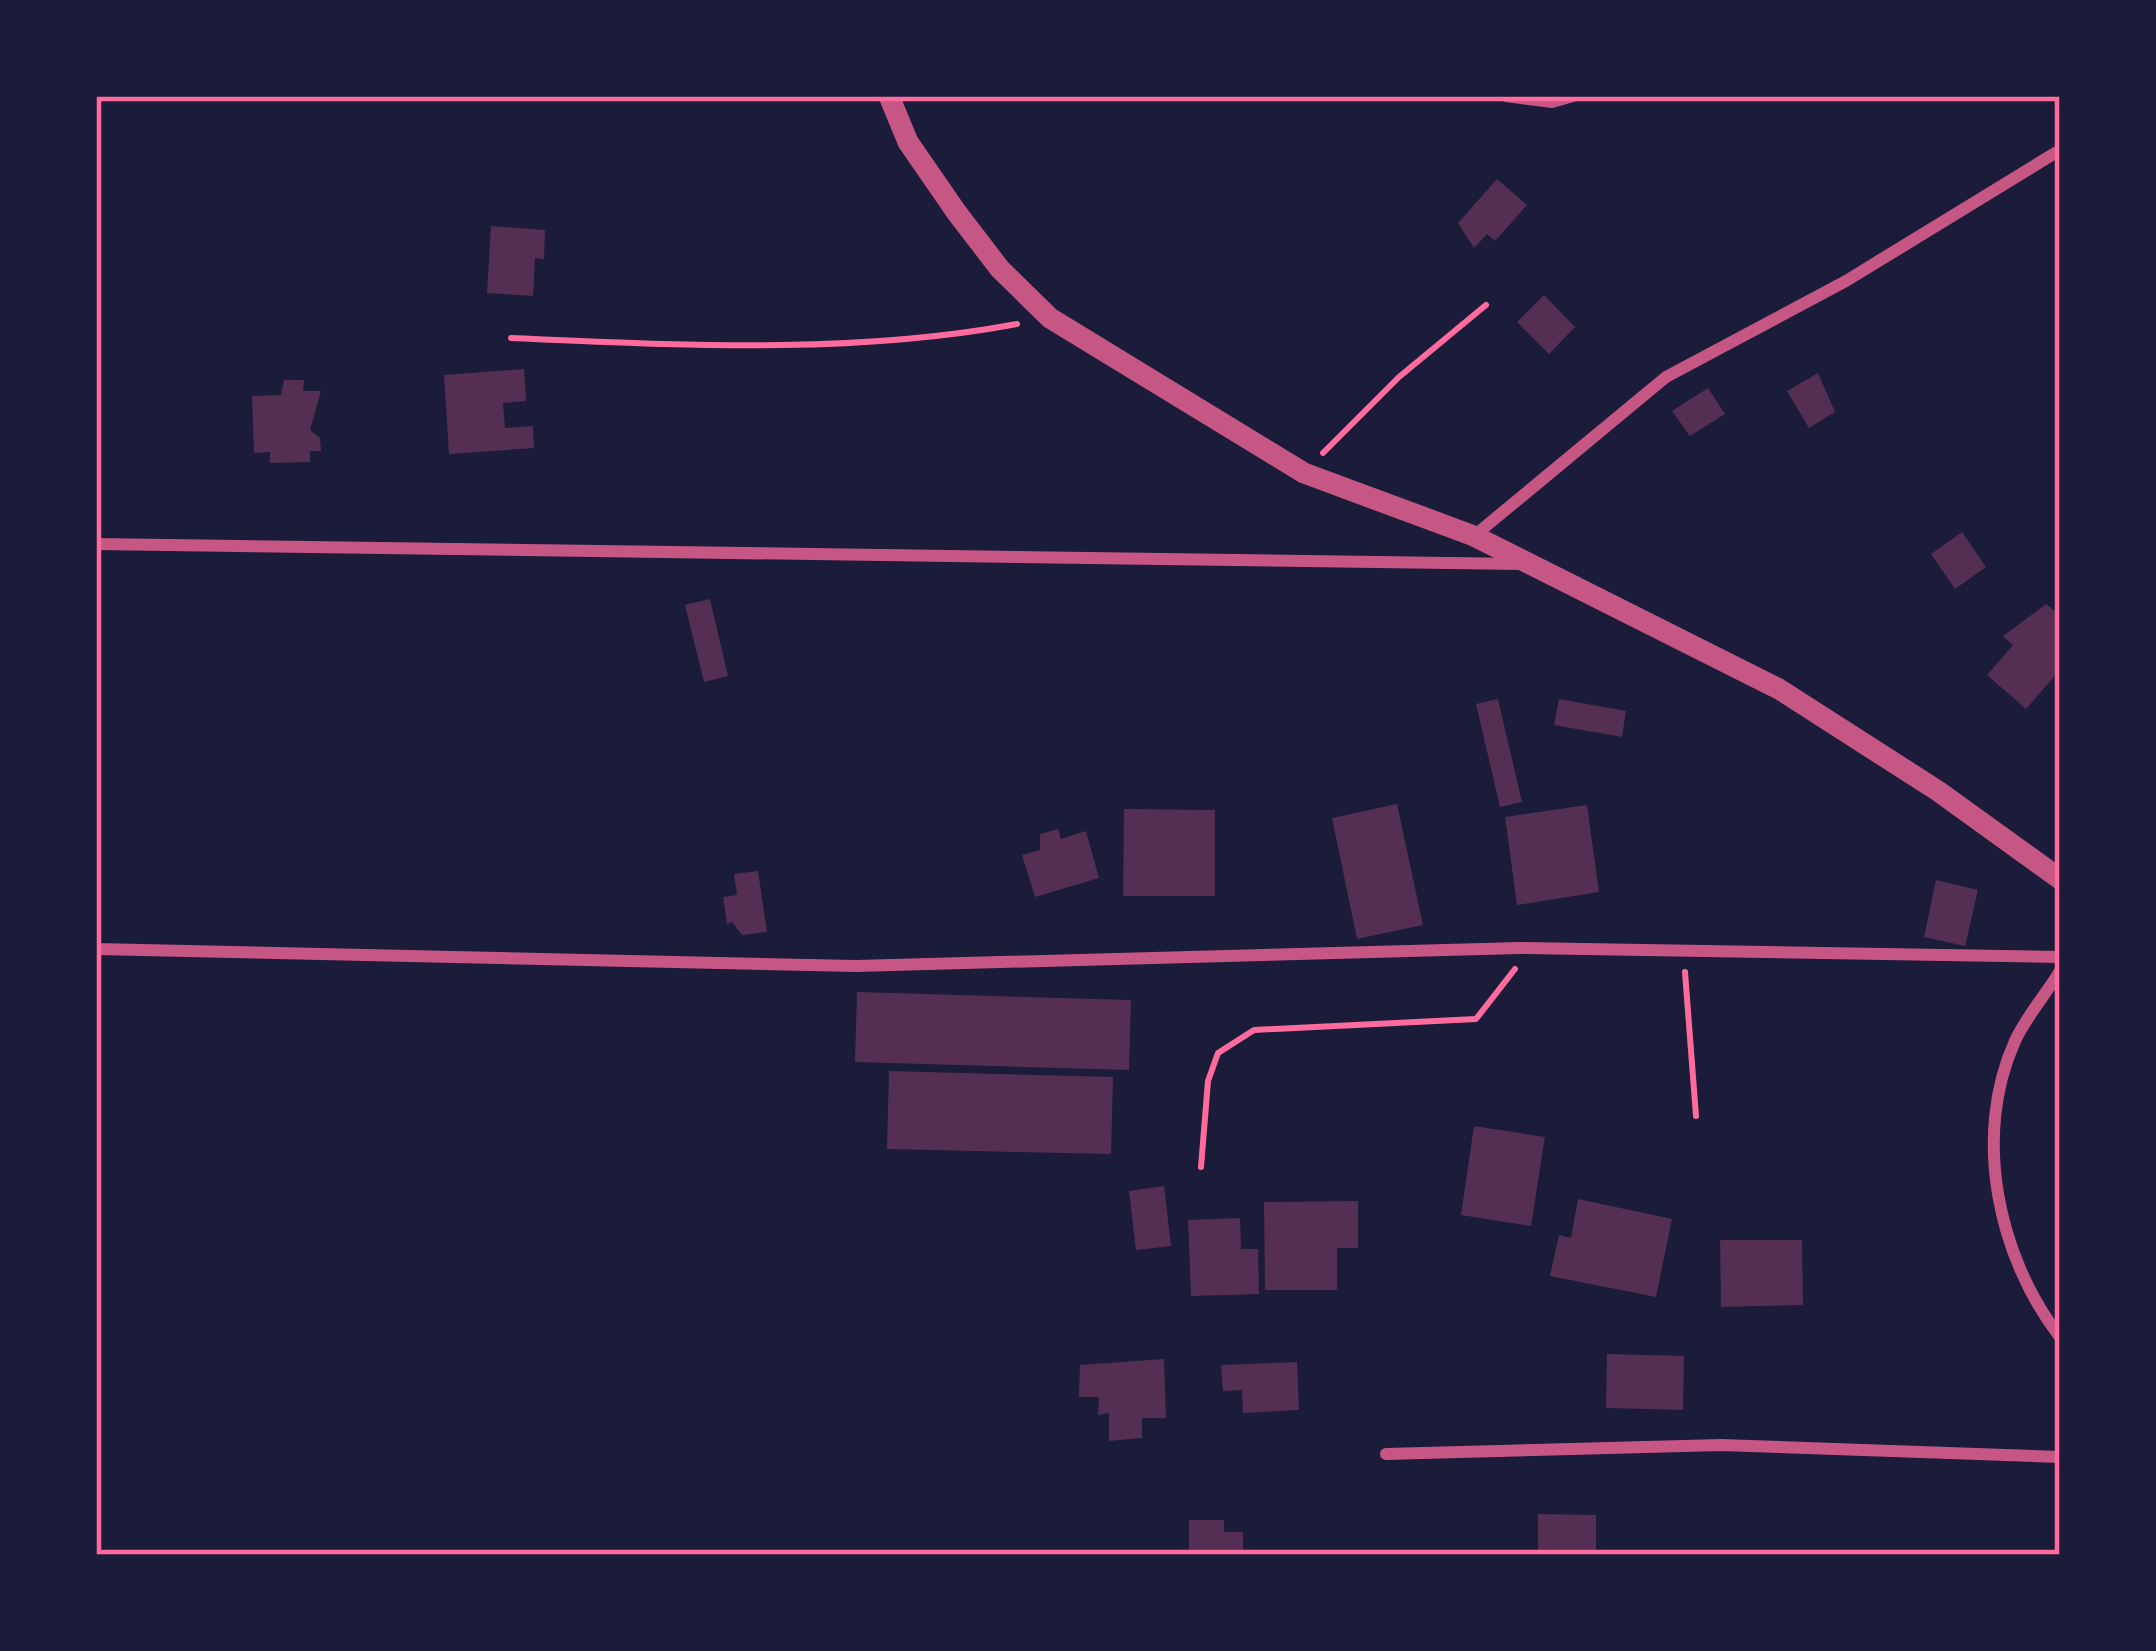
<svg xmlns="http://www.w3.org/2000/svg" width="2156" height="1651" font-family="Manrope,sans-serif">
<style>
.building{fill:#542f53}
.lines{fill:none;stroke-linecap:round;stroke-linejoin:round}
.path{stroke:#ff6b9d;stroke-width:6}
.minor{stroke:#c65784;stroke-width:12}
.tertiary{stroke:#c65784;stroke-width:21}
.neatline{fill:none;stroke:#ff6b9d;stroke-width:4.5}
</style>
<rect width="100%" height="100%" fill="#1b1b3a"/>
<path class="building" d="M 1497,179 L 1527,205 L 1495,241 L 1487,234 L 1474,248 L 1458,223 Z
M 491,226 L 545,230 L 544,259 L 535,258 L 533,296 L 487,293 Z
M 1544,295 L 1575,327 L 1549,354 L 1517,322 Z
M 524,369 L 526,401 L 503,403 L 505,428 L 533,426 L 534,448 L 449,454 L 444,375 Z
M 1818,373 L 1835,412 L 1809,428 L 1787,391 Z
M 284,380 L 304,380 L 303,391 L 321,391 L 310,430 L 320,438 L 321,451 L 310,451 L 310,462 L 270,463 L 270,452 L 254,453 L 252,396 L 281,395 Z
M 1708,388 L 1725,414 L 1690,436 L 1672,411 Z
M 1962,532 L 1986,567 L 1955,589 L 1931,554 Z
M 710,599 L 728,676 L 704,682 L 685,605 Z
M 2046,604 L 2060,615 L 2060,670 L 2026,709 L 1987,675 L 2013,645 L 2003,636 Z
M 1498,699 L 1522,802 L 1500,807 L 1476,704 Z
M 1559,699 L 1626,711 L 1622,737 L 1554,725 Z
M 1397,804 L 1423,925 L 1357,939 L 1332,818 Z
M 1587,805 L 1599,892 L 1517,905 L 1505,817 Z
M 1124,809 L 1215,810 L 1215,896 L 1123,896 Z
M 1058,829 L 1061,839 L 1086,831 L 1099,878 L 1035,897 L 1022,855 L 1040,850 L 1040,834 Z
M 758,871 L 767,932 L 742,935 L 732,922 L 727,924 L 723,897 L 737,895 L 734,874 Z
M 1936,880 L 1978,890 L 1965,946 L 1924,937 Z
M 857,992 L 1131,1000 L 1129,1070 L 855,1062 Z
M 889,1071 L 1113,1077 L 1111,1154 L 887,1149 Z
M 1474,1126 L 1545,1137 L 1531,1226 L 1461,1215 Z
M 1164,1186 L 1171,1246 L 1136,1250 L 1129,1191 Z
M 1578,1199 L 1672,1219 L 1656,1297 L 1550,1276 L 1559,1235 L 1571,1238 Z
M 1358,1201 L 1358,1248 L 1337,1248 L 1337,1290 L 1265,1290 L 1264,1202 Z
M 1240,1218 L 1241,1249 L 1258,1249 L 1259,1294 L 1191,1296 L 1188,1220 Z
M 1720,1240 L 1802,1240 L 1803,1305 L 1721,1307 Z
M 1607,1354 L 1684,1356 L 1683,1410 L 1606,1408 Z
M 1164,1359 L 1166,1418 L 1142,1418 L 1142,1438 L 1109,1441 L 1109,1413 L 1098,1415 L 1099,1397 L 1079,1397 L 1080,1365 Z
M 1297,1362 L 1299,1410 L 1243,1413 L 1242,1390 L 1223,1391 L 1221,1365 Z
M 1538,1514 L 1596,1515 L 1596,1555 L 1538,1555 Z
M 1189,1520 L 1224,1520 L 1224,1532 L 1243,1532 L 1243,1555 L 1189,1555 Z"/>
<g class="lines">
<path class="path" d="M 511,338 C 679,345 851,355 1017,324
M 1323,453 L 1399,377 L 1486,305
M 1685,972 L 1696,1116
M 1201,1167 L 1208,1081 L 1218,1053 L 1254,1030 L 1476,1019 L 1515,969"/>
<path class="minor" d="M 1506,96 L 1552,102 L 1573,96
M 1474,536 L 1666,377 L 1846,281 L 2060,150
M 96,544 L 1521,564
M 96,949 L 856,966 L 1519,948 L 2060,957
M 2060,971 C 2046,994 2026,1017 2015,1041 C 1972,1136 1998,1257 2060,1337
M 1386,1454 L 1721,1445 L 2060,1457"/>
<path class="tertiary" d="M 889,96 L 908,142 L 957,213 L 1000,269 L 1050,318 L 1304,473 L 1474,536 L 1779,689 L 1938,791 L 2060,879"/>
</g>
<rect width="2156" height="1651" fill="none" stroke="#1b1b3a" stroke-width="198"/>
<rect x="99" y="99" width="1958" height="1453" class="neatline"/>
</svg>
